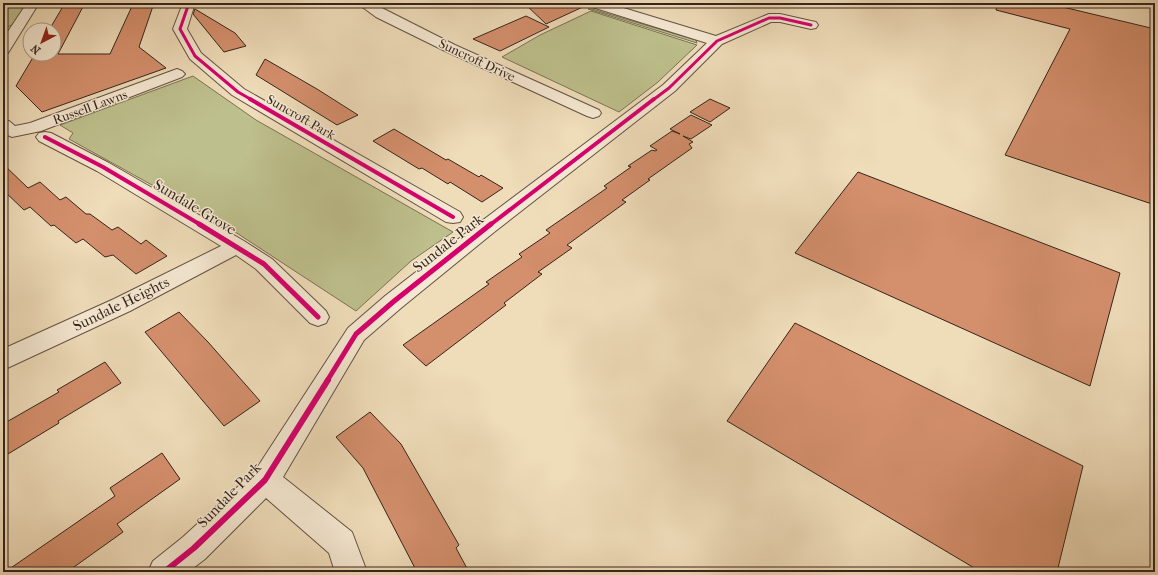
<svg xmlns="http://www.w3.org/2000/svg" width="1158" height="575" font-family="'IM FELL French Canon',serif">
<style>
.green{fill:#bdbf8c;stroke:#7a7254}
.building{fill:#d48f6c;stroke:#36241c}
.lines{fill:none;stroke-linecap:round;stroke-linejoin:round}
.street-casing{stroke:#645243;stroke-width:2}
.street{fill:#f5e8d2;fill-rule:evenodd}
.cycleway-far3-casing{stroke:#f5e8d2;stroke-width:4.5}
.cycleway-far2-casing{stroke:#f5e8d2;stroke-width:6}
.cycleway-far1-casing{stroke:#f5e8d2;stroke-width:8}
.cycleway-casing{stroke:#f5e8d2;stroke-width:9}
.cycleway-far3{stroke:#d6006c;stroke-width:3}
.cycleway-far2{stroke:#d6006c;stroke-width:4}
.cycleway-far1{stroke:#d6006c;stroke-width:5}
.cycleway{stroke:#d6006c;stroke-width:6}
.labels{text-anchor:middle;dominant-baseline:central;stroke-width:3;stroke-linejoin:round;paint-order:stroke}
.far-street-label{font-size:13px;fill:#36241c;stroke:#f5e8d2}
.street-label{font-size:15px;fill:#36241c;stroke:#f5e8d2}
</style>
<rect width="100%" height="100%" fill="#efdcb9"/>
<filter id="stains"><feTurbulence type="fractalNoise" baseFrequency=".005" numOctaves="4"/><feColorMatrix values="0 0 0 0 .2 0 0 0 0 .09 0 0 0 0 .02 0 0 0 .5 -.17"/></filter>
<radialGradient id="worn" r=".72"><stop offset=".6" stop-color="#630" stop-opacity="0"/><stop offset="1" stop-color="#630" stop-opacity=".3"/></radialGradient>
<path class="green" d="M 3,3 L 28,3 L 14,24 L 3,29 Z
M 588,9 L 592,9 L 696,40 L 697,43 Z
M 591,11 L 697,45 L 658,82 L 619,112 L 502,57 L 540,35 Z
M 193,76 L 256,120 L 453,232 L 411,261 L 356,311 L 226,226 L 69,139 L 73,133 L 60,125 Z"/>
<path class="building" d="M 65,3 L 85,3 L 58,54 L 110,54 L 133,4 L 154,3 L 139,47 L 166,68 L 42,112 L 16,86 L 35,54 L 54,54 L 54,30 L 49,30 Z
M 524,3 L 587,3 L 587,5 L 546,24 Z
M 997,3 L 1046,3 L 1155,29 L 1155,205 L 1005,155 L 1070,29 L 996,10 Z
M 195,9 L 235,33 L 246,46 L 224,52 L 193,14 Z
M 526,16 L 549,27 L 500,51 L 473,39 Z
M 265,59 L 317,89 L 358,115 L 337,125 L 256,75 Z
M 710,99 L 730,108 L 710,122 L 690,112 Z
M 691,115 L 712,125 L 691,139 L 683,136 L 693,142 L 689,144 L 692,148 L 648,179 L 650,180 L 622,200 L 626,202 L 567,245 L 572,248 L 538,272 L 542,274 L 504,303 L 506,305 L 426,366 L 403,345 L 489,284 L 486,282 L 522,257 L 519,254 L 550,233 L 546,230 L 607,188 L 604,186 L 631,167 L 628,166 L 652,150 L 655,151 L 657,150 L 650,146 L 672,131 L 680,134 L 670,129 Z
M 394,129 L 446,160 L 448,159 L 479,177 L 481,175 L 503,188 L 482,202 L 450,182 L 448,184 L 422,168 L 419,169 L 373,141 Z
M 3,164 L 28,188 L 40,182 L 60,200 L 66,197 L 86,214 L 90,214 L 112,230 L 118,227 L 141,244 L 146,240 L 167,256 L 136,274 L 113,255 L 105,257 L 83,239 L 76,243 L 54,225 L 51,226 L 30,207 L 24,210 L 3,190 Z
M 858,172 L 1120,273 L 1090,386 L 795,253 Z
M 179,312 L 208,342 L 260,401 L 224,426 L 145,332 Z
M 795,323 L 1083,466 L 1057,572 L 981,572 L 727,421 Z
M 105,362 L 121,383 L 58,421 L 59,423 L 3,457 L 3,424 L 59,392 L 57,390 Z
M 370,412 L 401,444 L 459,545 L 456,548 L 469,572 L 417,572 L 363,468 L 336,437 Z
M 162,453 L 180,479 L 117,524 L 123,532 L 67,572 L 5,572 L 115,496 L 110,488 Z"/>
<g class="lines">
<g class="street-casing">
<path id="street" d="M 27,3 L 39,3 L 8,53 L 3,54 L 3,39 Z
M 183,3 L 195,3 L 187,29 L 201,53 L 244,89 L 460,212 L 463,217 L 460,222 L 453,223 L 446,222 L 232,95 L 190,59 L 173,29 Z
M 357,3 L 372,3 L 455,45 L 599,110 L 601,113 L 599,116 L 593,118 L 587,116 L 445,51 L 376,17 Z
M 588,3 L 607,3 L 716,36 L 769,14 L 780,14 L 811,21 L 816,22 L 818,25 L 816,28 L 811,29 L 780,22 L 771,22 L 722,44 L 675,91 L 493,233 L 401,308 L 364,340 L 283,477 L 352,532 L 367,572 L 335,572 L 329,553 L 266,498 L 205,559 L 188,572 L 148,572 L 153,561 L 183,537 L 255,471 L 348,328 L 385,296 L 479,223 L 663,85 L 707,43 L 589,6 Z
M 177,69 L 182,71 L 185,74 L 182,77 L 41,131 L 12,137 L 3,133 L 3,120 L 9,121 L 15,126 L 30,123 Z
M 45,132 L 51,133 L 109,163 L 244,241 L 272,259 L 326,311 L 329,317 L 326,323 L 318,326 L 310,323 L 256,269 L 236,255 L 130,311 L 3,370 L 3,349 L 114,299 L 221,246 L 97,171 L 39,141 L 36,137 L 39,133 Z"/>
</g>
<use href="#street" class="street"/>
<g class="cycleway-far3-casing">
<path id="cycleway-far3" d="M 189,3 L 180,29 L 195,56 L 238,92 L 252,100
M 653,100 L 669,88 L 717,41 L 769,18 L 780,18 L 811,25"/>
</g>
<g class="cycleway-far2-casing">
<path id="cycleway-far2" d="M 250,99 L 453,217
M 45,137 L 103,167 L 201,225
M 490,225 L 654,99"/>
</g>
<g class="cycleway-far1-casing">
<path id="cycleway-far1" d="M 199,224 L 264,264 L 318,317
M 327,381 L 356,334 L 393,302 L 491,224"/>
</g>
<g class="cycleway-casing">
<path id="cycleway" d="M 164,572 L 194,548 L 265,480 L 328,380"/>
</g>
<use href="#cycleway-far3" class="cycleway-far3"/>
<use href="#cycleway-far2" class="cycleway-far2"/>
<use href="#cycleway-far1" class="cycleway-far1"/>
<use href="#cycleway" class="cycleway"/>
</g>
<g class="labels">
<g class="far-street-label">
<text transform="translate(477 60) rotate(25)">Suncroft Drive</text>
<text transform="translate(90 107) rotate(-20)">Russell Lawns</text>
<text transform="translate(301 117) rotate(30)">Suncroft Park</text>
</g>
<g class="street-label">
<text transform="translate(195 207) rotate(31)">Sundale Grove</text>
<text transform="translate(448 243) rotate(-38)">Sundale Park</text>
<text transform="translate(121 304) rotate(-26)">Sundale Heights</text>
<text transform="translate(229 495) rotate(-46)">Sundale Park</text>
</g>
</g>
<rect width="1158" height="575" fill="none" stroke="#efdcb9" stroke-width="16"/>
<rect x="4" y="4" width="1150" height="567" fill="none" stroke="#36241c" stroke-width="2"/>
<rect x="8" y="8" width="1142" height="559" fill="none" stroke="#36241c"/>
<g transform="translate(42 42) rotate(221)"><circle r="19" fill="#f5e8d2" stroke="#a99a89"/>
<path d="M0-3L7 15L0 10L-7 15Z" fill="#8f2418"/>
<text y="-6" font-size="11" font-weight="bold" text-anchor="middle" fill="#36241c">N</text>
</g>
<rect width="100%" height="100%" filter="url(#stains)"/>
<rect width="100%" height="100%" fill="url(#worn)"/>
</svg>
